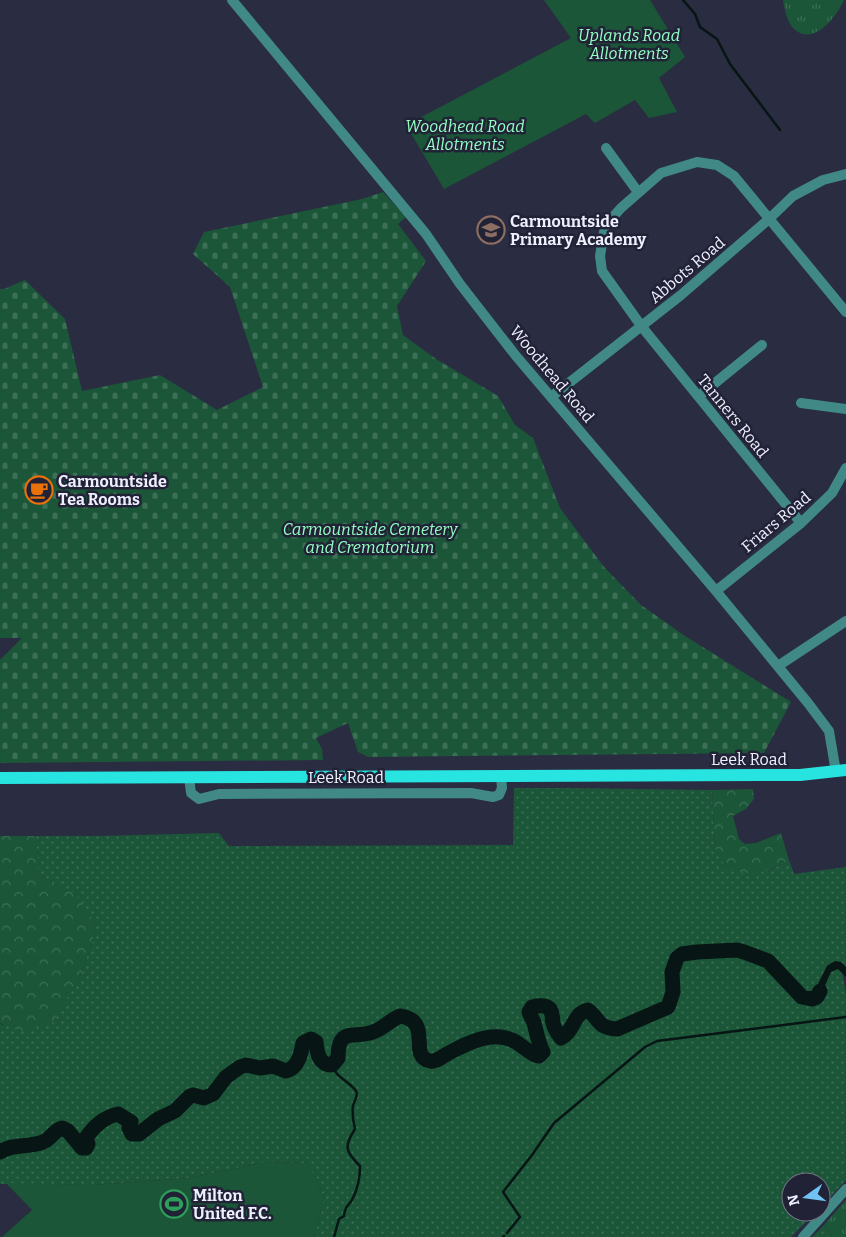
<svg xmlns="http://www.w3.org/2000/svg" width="846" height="1237" font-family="Bitter,serif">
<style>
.grass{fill:url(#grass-dots)}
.forest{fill:url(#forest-crowns)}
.cemetery{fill:url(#cemetery-stones)}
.park{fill:url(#park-tufts)}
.garden{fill:#1b5638}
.water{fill:url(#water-ripples)}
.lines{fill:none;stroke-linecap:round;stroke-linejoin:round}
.stream{stroke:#071515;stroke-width:2.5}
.river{stroke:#071515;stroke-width:15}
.minor{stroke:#408987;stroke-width:10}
.major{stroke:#27e4e1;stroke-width:12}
.labels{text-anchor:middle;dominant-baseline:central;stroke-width:5;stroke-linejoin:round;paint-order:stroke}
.park-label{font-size:16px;font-style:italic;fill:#93ffc2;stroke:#212236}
.poi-label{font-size:16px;font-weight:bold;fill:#eff0ff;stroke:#212236;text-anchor:start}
.street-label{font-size:16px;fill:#eff0ff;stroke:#212236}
</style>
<defs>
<pattern id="grass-dots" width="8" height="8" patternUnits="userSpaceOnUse" patternTransform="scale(1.25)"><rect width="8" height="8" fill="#1b5638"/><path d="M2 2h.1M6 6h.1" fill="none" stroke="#3c6f56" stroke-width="1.8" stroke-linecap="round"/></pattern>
<pattern id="forest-crowns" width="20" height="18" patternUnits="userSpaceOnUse" patternTransform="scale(1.25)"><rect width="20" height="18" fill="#1b5638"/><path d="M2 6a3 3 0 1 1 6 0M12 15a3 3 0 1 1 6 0" fill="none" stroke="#3c6f56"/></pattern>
<pattern id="cemetery-stones" width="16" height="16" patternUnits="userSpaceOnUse" patternTransform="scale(1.25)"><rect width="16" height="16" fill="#1b5638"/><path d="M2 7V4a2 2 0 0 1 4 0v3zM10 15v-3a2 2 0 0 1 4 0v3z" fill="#3c6f56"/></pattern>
<pattern id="park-tufts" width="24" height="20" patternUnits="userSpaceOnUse" patternTransform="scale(1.25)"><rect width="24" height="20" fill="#1b5638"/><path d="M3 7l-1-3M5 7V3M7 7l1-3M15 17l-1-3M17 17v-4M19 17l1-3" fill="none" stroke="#3c6f56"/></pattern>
<pattern id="water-ripples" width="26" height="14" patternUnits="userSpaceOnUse" patternTransform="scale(1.25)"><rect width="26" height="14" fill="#071515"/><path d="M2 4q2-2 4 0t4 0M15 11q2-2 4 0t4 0" fill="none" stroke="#2b3738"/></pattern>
</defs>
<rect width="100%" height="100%" fill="#2a2c41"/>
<path class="grass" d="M 514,788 L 569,788 L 712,790 L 715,848 L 768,871 L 789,860 L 794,874 L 846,867 L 846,967 L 841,962 L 832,962 L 827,966 L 813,994 L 809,996 L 805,994 L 808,1005 L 812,1005 L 819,999 L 830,972 L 838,969 L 842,972 L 846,994 L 846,1180 L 821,1207 L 821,1182 L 791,1182 L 791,1212 L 816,1212 L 791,1237 L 314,1237 L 324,1198 L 316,1177 L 305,1163 L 266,1162 L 190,1178 L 92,1185 L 0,1184 L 0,1023 L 2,1025 L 79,979 L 93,940 L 95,924 L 75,894 L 44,877 L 38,872 L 38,854 L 34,836 L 98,836 L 219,833 L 229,846 L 513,845 Z
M 824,1225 L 832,1237 L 812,1237 Z"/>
<path class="forest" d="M 753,789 L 754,799 L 746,809 L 733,816 L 739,839 L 745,844 L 756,843 L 781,833 L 789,860 C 764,874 755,877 726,869 L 715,848 L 712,790 Z
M 0,836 L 34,836 L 38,854 L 38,872 L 44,877 L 75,893 L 95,924 L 93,940 L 79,979 L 52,1023 L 20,1031 L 0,1023 Z"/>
<path class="cemetery" d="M 383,192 L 406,217 L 398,224 L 426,261 L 397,306 L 403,335 L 436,359 L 498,396 L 515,425 L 533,438 L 560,508 L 604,567 L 641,605 L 685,636 L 791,702 L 764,753 L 368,757 L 358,752 L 348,723 L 316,738 L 322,749 L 323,760 L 0,763 L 0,660 L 22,638 L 0,638 L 0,289 L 4,289 L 25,280 L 65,319 L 82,391 L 160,375 L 217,410 L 263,387 L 230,287 L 193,254 L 204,232 L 362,199 Z"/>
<path class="park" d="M 783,0 L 844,0 C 837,16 814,47 794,29 C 787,22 785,10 783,0 Z
M 846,1200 L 846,1237 L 832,1237 L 824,1225 Z"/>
<path class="garden" d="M 544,0 L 650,0 L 685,57 L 659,78 L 677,112 L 649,118 L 635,100 L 595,123 L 586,114 L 444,189 L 406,125 L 571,38 Z
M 266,1162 L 306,1163 L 316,1177 L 324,1198 L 314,1237 L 2,1237 L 32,1210 L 6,1183 L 92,1185 L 190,1178 Z"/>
<path class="water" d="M 835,961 L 841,962 L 846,967 L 846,977 L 838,969 L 831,972 L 819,999 L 812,1005 L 805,1004 L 805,994 L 809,996 L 813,994 L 827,966 Z"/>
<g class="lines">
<path class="stream" d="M 683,0 L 695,14 L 700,27 L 717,39 L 730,64 L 780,130
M 332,1065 C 335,1077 349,1081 356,1091 C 359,1095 354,1101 353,1106 C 352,1114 353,1121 355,1129 C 343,1147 346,1152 360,1166 C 360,1177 358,1188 353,1198 C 348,1208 345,1205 344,1216 L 339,1219 L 334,1237
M 507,1233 L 520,1217 L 503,1192 L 532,1155 L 554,1123 L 645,1047 L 657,1041 L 846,1017
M 503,1237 L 504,1236"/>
<path class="river" d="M 0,1152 C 13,1143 29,1148 43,1142 C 51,1139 54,1130 62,1128 L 68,1131 L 82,1148 L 86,1148 L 88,1144 L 86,1138 C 94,1126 104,1117 118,1114 L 131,1122 L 129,1128 L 132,1134 L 139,1134 L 158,1119 L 175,1111 L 190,1096 L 193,1095 L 204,1098 L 213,1094 L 226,1077 L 240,1067 L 246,1065 L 260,1068 L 273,1066 L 286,1071 C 298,1068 301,1054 303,1043 L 311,1039 L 316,1042 C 317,1053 319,1065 332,1065 L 338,1058 C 338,1026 354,1039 373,1032 C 383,1029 390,1020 400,1016 C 434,1021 407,1056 430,1061 C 436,1062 442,1057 447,1054 C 467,1043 494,1029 516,1042 C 522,1046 528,1051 535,1055 L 539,1056 L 543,1052 C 538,1042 537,1034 534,1023 C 533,1019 530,1016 529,1012 L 532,1007 C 540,1005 551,1004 552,1015 C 554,1023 551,1016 553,1023 C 554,1029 558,1034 561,1038 C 574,1032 573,1013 588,1010 C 600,1019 597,1028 617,1029 L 668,1007 L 673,992 L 672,972 L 677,958 L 682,954 L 697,952 L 737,950 L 744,952 L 768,961 L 802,997 L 812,999 L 817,997 L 820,991"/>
<path class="minor" d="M 232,0 L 426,234 L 460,284 L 516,356 L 716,591 L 808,703 L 829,731 L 836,772
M 606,148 L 638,192
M 699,396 L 762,345
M 551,397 L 681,295 L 769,219 L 793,196 L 823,180 L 846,174
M 801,403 L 846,409
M 801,523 L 642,327 L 602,271 L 600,256 L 605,226 L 621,208 L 661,173 L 697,162 L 717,165 L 734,176 L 846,312
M 716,591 L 801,523 L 832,493 L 846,468
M 778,666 L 846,621
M 189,777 L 191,793 L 199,799 L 219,794 L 471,793 L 493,797 L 499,795 L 502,788 L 501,776
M 803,1237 L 846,1189"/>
<path class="major" d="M 0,778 L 762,775 L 800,775 L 846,770"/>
</g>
<defs>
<g id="school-ring" transform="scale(1.4375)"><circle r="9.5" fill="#212236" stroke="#8d6e63" stroke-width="1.5"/><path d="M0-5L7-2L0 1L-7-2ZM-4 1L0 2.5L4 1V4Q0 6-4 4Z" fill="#8d6e63"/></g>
<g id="cafe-ring" transform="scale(1.4375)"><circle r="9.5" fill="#212236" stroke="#e8710a" stroke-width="1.5"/><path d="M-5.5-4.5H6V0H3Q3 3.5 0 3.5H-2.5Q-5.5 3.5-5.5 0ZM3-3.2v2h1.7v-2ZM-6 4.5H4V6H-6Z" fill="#e8710a"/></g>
<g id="stadium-ring" transform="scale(1.4375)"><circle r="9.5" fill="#212236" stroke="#2e9e5b" stroke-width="1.5"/><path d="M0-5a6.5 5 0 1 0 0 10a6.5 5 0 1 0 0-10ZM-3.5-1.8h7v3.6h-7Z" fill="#2e9e5b"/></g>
</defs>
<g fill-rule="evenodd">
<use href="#school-ring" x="491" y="230"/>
<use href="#cafe-ring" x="39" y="490"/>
<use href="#stadium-ring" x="174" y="1204"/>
</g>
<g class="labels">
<g class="park-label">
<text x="629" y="35">Uplands Road<tspan x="629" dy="18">Allotments</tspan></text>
<text x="465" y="126">Woodhead Road<tspan x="465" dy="18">Allotments</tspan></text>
<text x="370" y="529">Carmountside Cemetery<tspan x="370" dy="18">and Crematorium</tspan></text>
</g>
<g class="poi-label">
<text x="510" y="221">Carmountside<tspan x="510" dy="18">Primary Academy</tspan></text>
<text x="58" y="481">Carmountside<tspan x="58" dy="18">Tea Rooms</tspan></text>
<text x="193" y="1195">Milton<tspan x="193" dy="18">United F.C.</tspan></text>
</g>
<g class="street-label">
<text transform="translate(687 270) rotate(-40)">Abbots Road</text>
<text transform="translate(552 374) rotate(50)">Woodhead Road</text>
<text transform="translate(733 416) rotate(51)">Tanners Road</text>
<text transform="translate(776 522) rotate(-40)">Friars Road</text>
<text x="749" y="759">Leek Road</text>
<text x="346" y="777">Leek Road</text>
</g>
</g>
<g transform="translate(806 1197) rotate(256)"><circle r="24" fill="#212236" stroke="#737486"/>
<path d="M0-4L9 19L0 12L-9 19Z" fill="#70c2f4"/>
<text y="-8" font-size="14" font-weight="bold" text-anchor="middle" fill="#eff0ff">N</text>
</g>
</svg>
